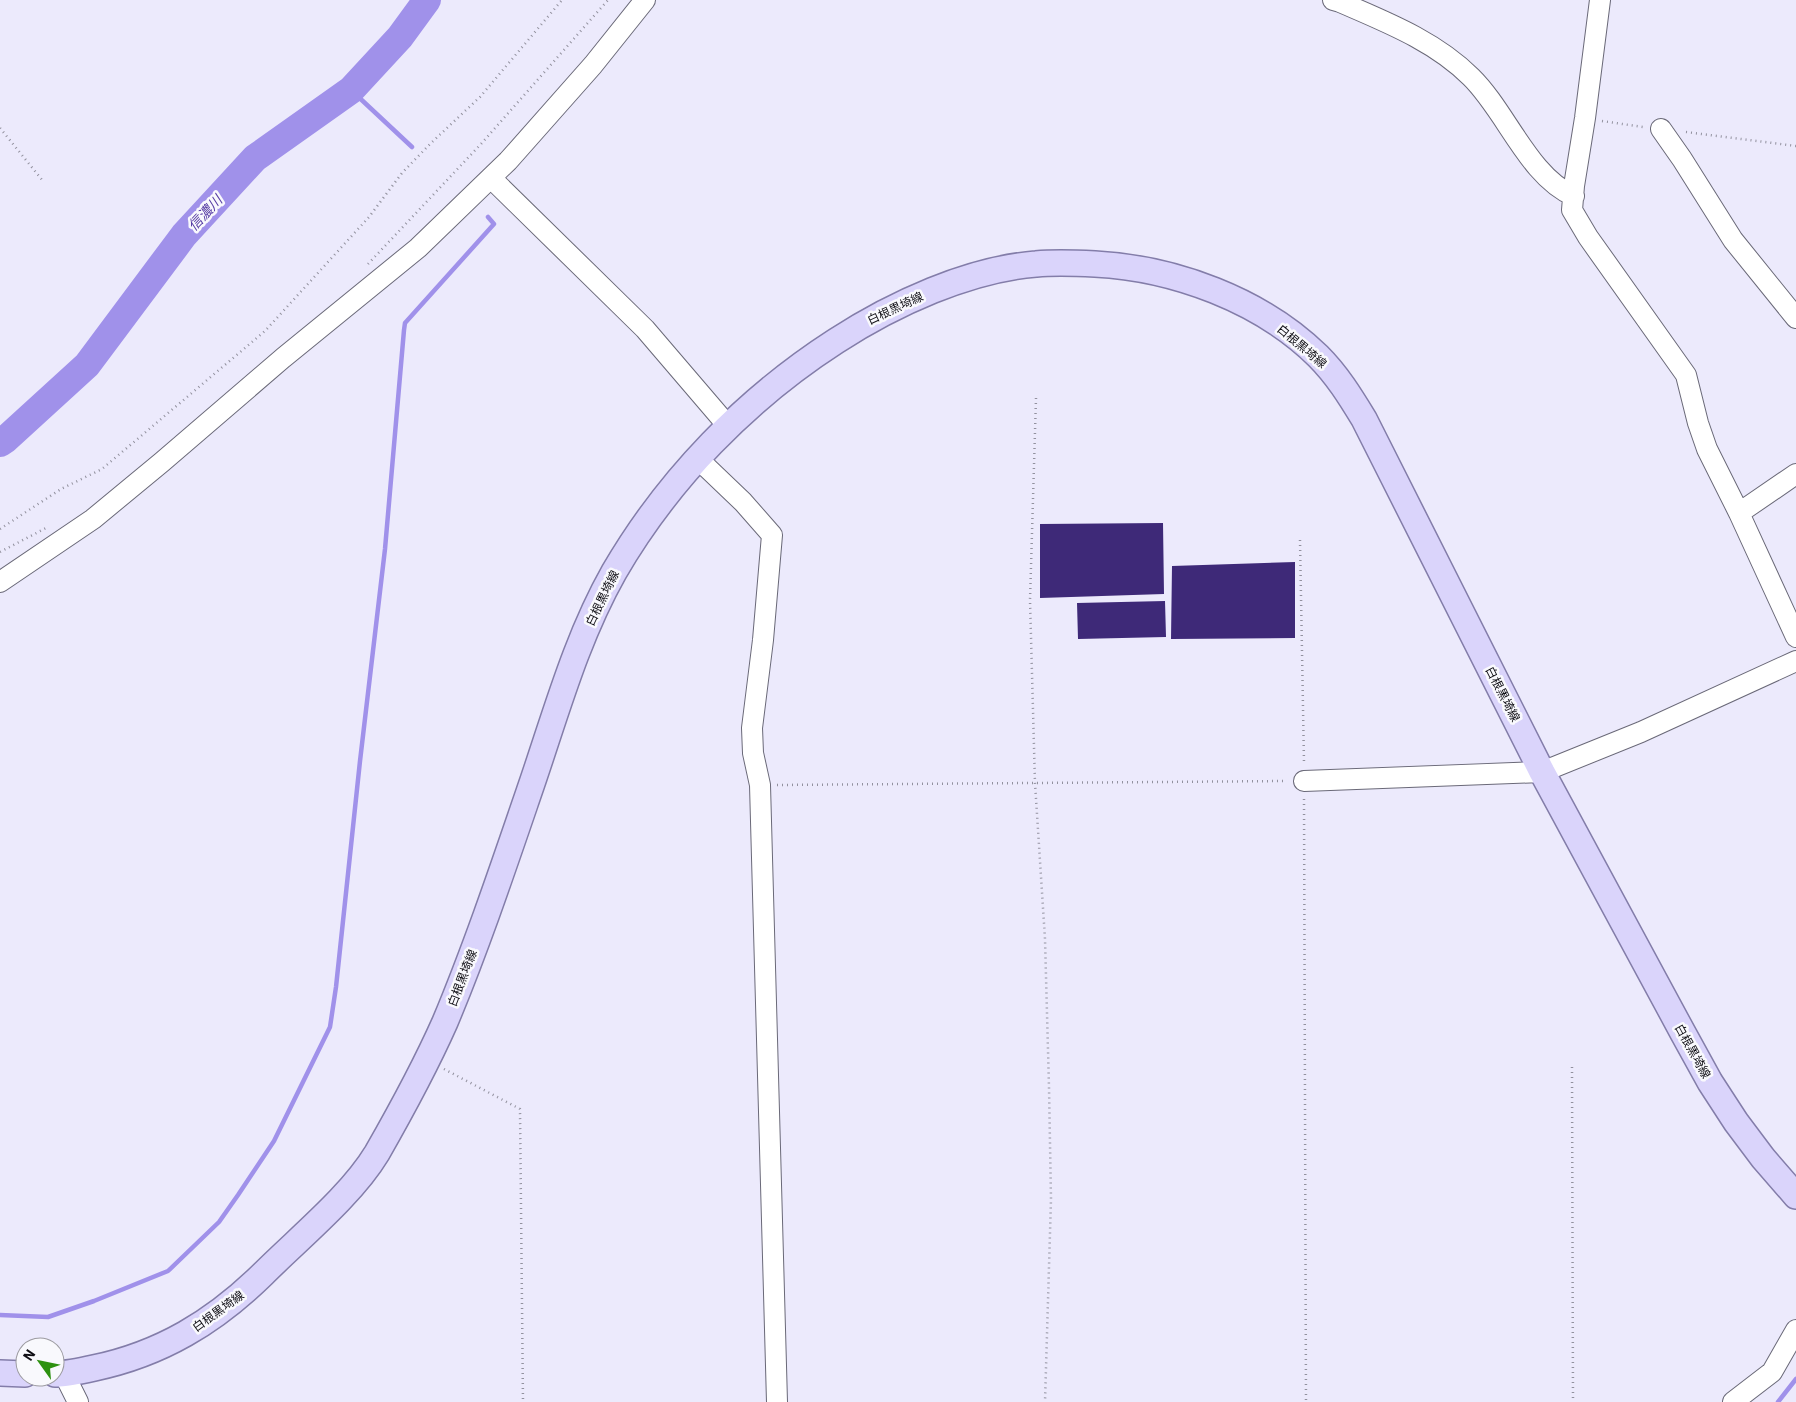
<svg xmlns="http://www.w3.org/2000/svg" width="1796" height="1402" font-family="'IBM Plex Sans','Noto Sans JP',sans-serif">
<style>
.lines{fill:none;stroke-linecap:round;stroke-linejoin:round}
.stream{stroke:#a091ea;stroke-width:4.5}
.river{stroke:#a091ea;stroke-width:28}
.building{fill:#3e2978}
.minor-casing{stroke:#6a6978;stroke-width:22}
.major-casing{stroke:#837da9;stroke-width:28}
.path{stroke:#92919e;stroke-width:2.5;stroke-dasharray:1 4;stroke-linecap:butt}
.minor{stroke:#fff;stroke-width:20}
.major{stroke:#dad4fb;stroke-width:25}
.labels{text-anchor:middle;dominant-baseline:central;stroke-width:5;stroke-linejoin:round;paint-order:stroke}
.street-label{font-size:12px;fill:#100f15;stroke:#f9f9fd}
.water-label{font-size:14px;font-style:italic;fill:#573da4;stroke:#f9f9fd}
</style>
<rect width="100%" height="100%" fill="#eceafc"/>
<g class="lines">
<path class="stream" d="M 351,90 L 412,147
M 0,1315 L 48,1317 L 94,1301 L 168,1271 L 219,1222 L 238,1195 L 274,1141 L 330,1027 L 336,987 L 360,761 L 385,549 L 404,330 L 405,323 L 494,224 L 488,217
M 1778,1402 L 1796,1379"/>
<path class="river" d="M 0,443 L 6,439 L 87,365 L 184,235 L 255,158 L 351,90 L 400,37 L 427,0"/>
</g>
<path class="building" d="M 1163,523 L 1164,594 L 1040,598 L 1040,524 Z
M 1295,562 L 1295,638 L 1171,639 L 1172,566 Z
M 1165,601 L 1166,637 L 1078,639 L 1077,603 Z"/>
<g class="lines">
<g class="minor-casing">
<path id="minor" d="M 1333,0 L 1340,2 C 1386,22 1435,41 1471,77 C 1506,111 1529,177 1574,196
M 1600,0 L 1585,118 L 1574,186 L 1572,210 L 1588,237 L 1686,375 L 1698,423 L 1707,449 L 1739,513 L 1796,637
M 1661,129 L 1682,159 L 1733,240 L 1796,318
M 491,178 L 645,329 L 728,426
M 697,458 L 743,502 L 772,535 L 763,640 L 752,728 L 753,753 L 760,785 L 777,1402
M 1739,513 L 1796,474
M 0,582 L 93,519 L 162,462 L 283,358 L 418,248 L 508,161 L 593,65 L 645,0
M 1304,781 L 1542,772 L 1641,732 L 1796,661
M 64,1374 L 78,1402
M 1733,1402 L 1772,1372 L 1796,1330"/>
</g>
<g class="major-casing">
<path id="major" d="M 0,1373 L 25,1374
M 55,1374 C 68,1374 81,1371 94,1368 C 161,1354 214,1322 263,1274 C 299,1238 351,1196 377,1153 C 401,1111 425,1067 445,1022 C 476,948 503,868 529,792 C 555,717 575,641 614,572 C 668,479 746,399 836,341 C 893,304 969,269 1036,264 C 1056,262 1076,263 1095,264 C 1174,268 1261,300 1318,356 C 1337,375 1350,396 1364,419 L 1542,772 L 1683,1033 L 1710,1082 L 1736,1122 L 1763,1158 L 1796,1196"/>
</g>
<path class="path" d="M 1602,121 L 1643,127
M 0,128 L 43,181
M 1686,132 L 1796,146
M 368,264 L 481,144 L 608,0
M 1036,398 L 1030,600 L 1035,783 L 1045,939 L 1049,1087 L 1051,1199 L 1045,1402
M 0,529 L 61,489 L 102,469 L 265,331 L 369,217 L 402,173 L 431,143 L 480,97 L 562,0
M 1300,540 L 1304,763
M 0,552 L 46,528
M 777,785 L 1286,781
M 1304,799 L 1306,1402
M 1572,1067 L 1573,1402
M 444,1069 L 520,1109 L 523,1402"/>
<use href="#minor" class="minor"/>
<use href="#major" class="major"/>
</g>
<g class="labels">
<g class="street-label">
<text transform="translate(895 308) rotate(-25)">白根黒埼線</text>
<text transform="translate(1302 346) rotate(40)">白根黒埼線</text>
<text transform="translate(602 598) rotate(-64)">白根黒埼線</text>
<text transform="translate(1503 694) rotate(63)">白根黒埼線</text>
<text transform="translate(462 978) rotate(-69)">白根黒埼線</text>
<text transform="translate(1693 1051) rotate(61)">白根黒埼線</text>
<text transform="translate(218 1311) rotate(-36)">白根黒埼線</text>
</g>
<g class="water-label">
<text transform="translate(205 213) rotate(-47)">信濃川</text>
</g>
</g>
<g transform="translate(40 1362) rotate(303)"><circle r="24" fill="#f9f9fd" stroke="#9c9ba0"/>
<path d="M0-4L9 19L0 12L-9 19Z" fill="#2d9110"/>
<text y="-8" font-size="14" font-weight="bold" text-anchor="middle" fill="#100f15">N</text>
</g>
</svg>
